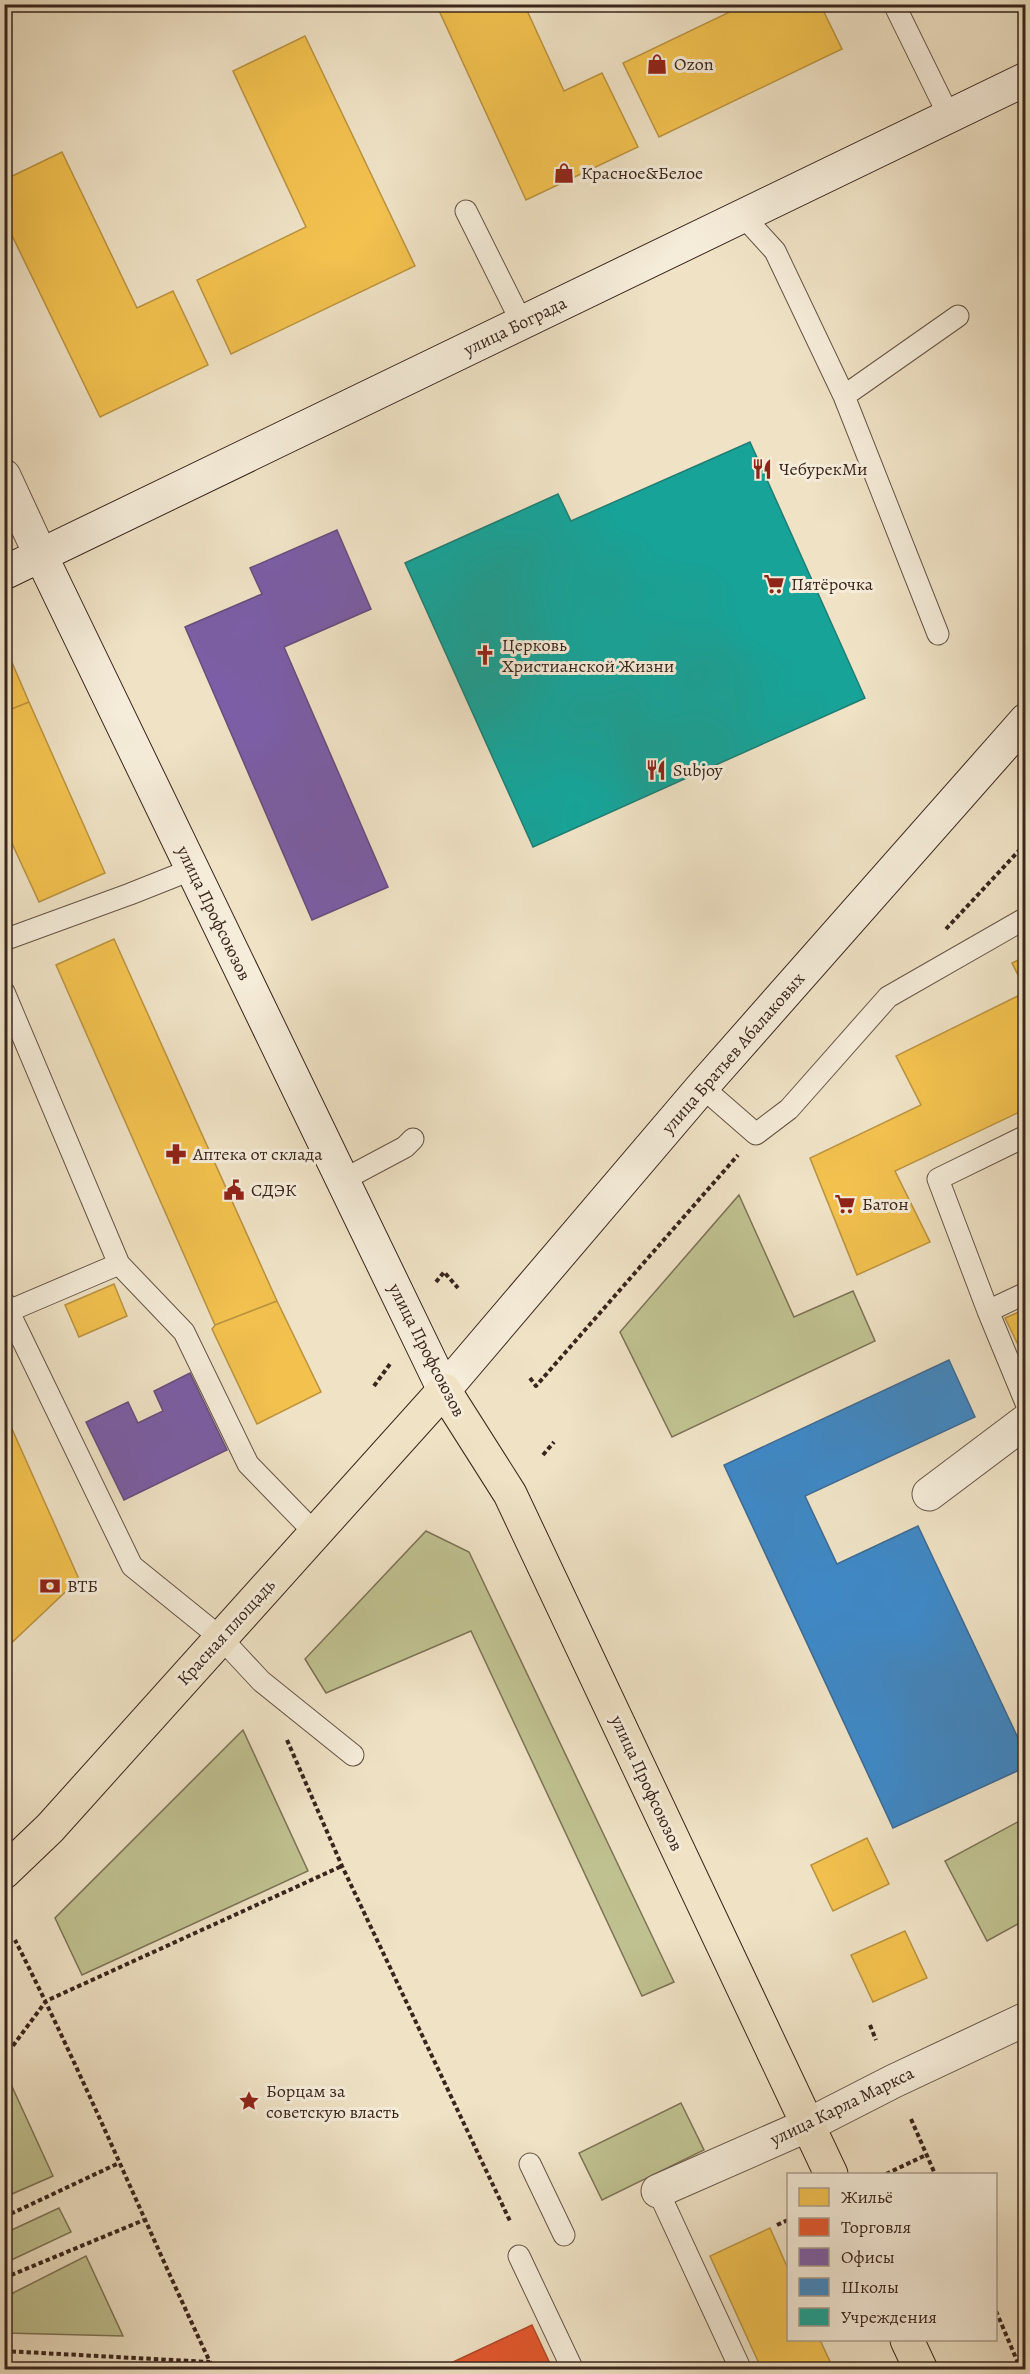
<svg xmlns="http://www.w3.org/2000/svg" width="1030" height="2374" font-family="Alegreya,serif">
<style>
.green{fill:#c0c190;stroke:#7c7356;stroke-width:1.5}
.homes{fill:#f2c14e;stroke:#ba923f;stroke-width:1.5}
.shops{fill:#e4572e;stroke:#b14829;stroke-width:1.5}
.offices{fill:#7b5ea7;stroke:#674d7d;stroke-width:1.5}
.schools{fill:#3f88c5;stroke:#3d6a92;stroke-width:1.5}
.public{fill:#17a398;stroke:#217d73;stroke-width:1.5}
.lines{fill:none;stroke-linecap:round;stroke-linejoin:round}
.lane-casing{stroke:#665446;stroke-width:23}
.street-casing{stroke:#665446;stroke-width:35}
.secondary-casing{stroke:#39251c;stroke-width:35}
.primary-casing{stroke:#39251c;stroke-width:35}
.path{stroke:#39251c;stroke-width:4;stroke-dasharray:4.5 3;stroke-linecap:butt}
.lane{stroke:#f5ecd9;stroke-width:21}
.street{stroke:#f5ecd9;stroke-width:33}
.secondary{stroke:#f5ecd9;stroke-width:33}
.primary{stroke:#efe2c5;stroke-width:33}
.labels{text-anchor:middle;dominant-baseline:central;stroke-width:6;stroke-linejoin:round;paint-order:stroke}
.poi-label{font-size:18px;fill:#39251c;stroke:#f5ecd9;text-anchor:start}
.street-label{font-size:18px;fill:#39251c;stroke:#f5ecd9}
</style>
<rect width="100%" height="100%" fill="#efe2c5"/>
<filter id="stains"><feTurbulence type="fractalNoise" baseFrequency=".00333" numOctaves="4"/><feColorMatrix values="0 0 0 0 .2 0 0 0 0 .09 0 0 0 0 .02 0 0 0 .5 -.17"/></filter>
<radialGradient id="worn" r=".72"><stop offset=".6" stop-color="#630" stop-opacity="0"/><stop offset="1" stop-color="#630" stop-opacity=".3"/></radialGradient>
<path class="green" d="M 739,1195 L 794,1317 L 853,1291 L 875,1341 L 672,1437 L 620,1332 Z
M 426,1531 L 469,1552 L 674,1982 L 642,1996 L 471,1631 L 326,1693 L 305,1659 Z
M 243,1730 L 308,1871 L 82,1975 L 55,1918 Z
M 1025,1818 L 1025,1920 L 987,1941 L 945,1861 Z
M 9,2080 L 53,2176 L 5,2197 L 4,2087 Z
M 681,2103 L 704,2150 L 602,2200 L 579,2153 Z
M 59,2208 L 71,2232 L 5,2263 L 5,2233 Z
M 86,2256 L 123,2336 L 5,2333 L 5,2297 Z"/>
<path class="homes" d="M 436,4 L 524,4 L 564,91 L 602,73 L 638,147 L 526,200 Z
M 731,4 L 820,4 L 842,49 L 659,137 L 623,63 L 734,10 Z
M 305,36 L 415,266 L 231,354 L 197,280 L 306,227 L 233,71 Z
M 62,152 L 137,308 L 173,291 L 208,365 L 100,417 L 4,219 L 4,180 Z
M 4,644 L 29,702 L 4,712 Z
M 29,702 L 105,873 L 39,902 L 4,826 L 4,712 Z
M 114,939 L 277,1301 L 215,1325 L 56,965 Z
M 1026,956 L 1026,991 L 1012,963 Z
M 1026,992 L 1026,1109 L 895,1171 L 930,1242 L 857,1275 L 810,1158 L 921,1105 L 896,1056 Z
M 114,1284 L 127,1316 L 79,1337 L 65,1305 Z
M 277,1301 L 321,1392 L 257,1424 L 212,1329 L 215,1325 Z
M 1026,1309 L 1026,1361 L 1005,1318 Z
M 4,1411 L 79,1579 L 4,1650 Z
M 867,1838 L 889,1884 L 833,1911 L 811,1865 Z
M 905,1931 L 927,1978 L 873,2002 L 851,1955 Z
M 770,2228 L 788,2269 L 788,2340 L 820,2340 L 834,2370 L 762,2370 L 710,2256 Z"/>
<path class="shops" d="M 532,2325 L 553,2370 L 436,2370 Z"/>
<path class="offices" d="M 337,530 L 371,609 L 284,647 L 388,887 L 312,920 L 185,627 L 262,594 L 250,568 Z
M 190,1373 L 227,1450 L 124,1500 L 86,1422 L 128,1402 L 138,1423 L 163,1411 L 154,1391 Z"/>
<path class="schools" d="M 949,1360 L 975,1417 L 805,1496 L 837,1564 L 918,1526 L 1026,1755 L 1026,1767 L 893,1828 L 724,1465 Z"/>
<path class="public" d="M 750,442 L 865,698 L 533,847 L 405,563 L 558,494 L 571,521 Z"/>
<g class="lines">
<g class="lane-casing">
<path id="lane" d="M 894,4 L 949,116
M 466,211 L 522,323
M 743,216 L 775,251 L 844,396 L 958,316
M 844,396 L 938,634
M 4,940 L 130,894 L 193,869
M 4,992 L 119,1264 L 184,1332 L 248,1464 L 315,1533
M 702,1087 L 756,1134 L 789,1109 L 888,997 L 1026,918
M 343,1180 L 405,1147 L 413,1139
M 1026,1293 L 988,1311 L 1026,1403
M 4,1302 L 132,1566 L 221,1638 L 261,1681 L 353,1755
M 988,1311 L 938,1179 L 1026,1136
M 4,1313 L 119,1264
M 530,2164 L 564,2235
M 658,2191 L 741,2370
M 519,2256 L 573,2370"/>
</g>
<g class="street-casing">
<path id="street" d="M 4,476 L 41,556
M 929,1494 L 1026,1421
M 658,2191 L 808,2125 L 894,2081 L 1026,2019"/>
</g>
<g class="secondary-casing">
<path id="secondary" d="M 41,556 L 444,1390 L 702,1087 L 1026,720
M 4,573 L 1026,79"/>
</g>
<g class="primary-casing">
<path id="primary" d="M 4,1872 L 50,1828 L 444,1390 L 510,1494 L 831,2174
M 907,2340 L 921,2370"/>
</g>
<path class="path" d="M 946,929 L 1026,843
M 436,1282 L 444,1272 L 458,1288
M 530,1378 L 536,1386 L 738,1155
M 374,1386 L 390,1364
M 543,1455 L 554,1442
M 287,1740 L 342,1866 L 510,2221
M 870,2025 L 876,2040
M 4,2058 L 46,2001 L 342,1866
M 911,2119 L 935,2174
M 886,2174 L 926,2155
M 4,2217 L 119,2163
M 777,2225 L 788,2220
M 4,2278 L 144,2220
M 996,2311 L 1021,2370
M 4,2351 L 210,2362 C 144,2222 85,2078 15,1940"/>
<use href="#lane" class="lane"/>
<use href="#street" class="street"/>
<use href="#secondary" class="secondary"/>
<use href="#primary" class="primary"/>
</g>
<defs>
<g id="shop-bare" transform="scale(1.62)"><path d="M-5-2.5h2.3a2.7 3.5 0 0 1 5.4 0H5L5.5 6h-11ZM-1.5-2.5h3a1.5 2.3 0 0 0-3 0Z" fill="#8f2418" stroke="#f5ecd9" stroke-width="2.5" paint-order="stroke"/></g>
<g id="restaurant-bare" transform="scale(1.62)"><path d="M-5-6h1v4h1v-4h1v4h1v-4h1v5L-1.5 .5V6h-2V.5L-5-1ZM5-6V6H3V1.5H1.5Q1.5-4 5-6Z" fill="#8f2418" stroke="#f5ecd9" stroke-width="2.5" paint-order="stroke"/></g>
<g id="supermarket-bare" transform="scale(1.62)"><path d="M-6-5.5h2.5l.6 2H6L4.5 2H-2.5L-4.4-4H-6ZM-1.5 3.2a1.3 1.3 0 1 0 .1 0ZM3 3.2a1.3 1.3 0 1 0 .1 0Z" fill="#8f2418" stroke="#f5ecd9" stroke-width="2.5" paint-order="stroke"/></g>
<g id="church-bare" transform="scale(1.62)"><path d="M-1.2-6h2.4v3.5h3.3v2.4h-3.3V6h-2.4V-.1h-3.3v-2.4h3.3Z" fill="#8f2418" stroke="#f5ecd9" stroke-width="2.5" paint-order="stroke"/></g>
<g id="pharmacy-bare" transform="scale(1.62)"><path d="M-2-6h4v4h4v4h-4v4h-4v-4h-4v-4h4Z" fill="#8f2418" stroke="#f5ecd9" stroke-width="2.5" paint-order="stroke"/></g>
<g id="civic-bare" transform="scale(1.62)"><path d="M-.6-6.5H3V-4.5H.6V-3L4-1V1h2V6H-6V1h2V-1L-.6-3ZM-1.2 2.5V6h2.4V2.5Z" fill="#8f2418" stroke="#f5ecd9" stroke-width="2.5" paint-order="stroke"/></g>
<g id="bank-bare" transform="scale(1.62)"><path d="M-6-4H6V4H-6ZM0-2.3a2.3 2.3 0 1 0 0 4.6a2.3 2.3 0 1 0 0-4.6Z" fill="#8f2418" stroke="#f5ecd9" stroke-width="2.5" paint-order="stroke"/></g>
<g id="sight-bare" transform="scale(1.62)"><path d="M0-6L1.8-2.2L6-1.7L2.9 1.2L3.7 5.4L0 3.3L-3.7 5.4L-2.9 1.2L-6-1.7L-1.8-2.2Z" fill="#8f2418" stroke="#f5ecd9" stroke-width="2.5" paint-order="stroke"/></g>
</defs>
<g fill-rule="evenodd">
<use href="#shop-bare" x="657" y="64"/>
<use href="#shop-bare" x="564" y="173"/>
<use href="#restaurant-bare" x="762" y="469"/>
<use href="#supermarket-bare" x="774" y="584"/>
<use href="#church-bare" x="485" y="655"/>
<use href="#restaurant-bare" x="656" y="770"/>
<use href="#pharmacy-bare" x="176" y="1154"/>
<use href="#civic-bare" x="234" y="1190"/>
<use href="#supermarket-bare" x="845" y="1204"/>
<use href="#bank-bare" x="50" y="1586"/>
<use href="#sight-bare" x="249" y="2101"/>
</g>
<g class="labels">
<g class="poi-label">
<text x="674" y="64">Ozon</text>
<text x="581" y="173">Красное&amp;Белое</text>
<text x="779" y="469">ЧебурекМи</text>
<text x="791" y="584">Пятёрочка</text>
<text x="502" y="645">Церковь<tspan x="502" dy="21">Христианской Жизни</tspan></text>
<text x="673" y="770">Subjoy</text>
<text x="193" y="1154">Аптека от склада</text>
<text x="251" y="1190">СДЭК</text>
<text x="862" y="1204">Батон</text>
<text x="67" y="1586">ВТБ</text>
<text x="266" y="2091">Борцам за<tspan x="266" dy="21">советскую власть</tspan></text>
</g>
<g class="street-label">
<text transform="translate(515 326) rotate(-26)">улица Бограда</text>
<text transform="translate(214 913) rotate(64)">улица Профсоюзов</text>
<text transform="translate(733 1053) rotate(-49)">улица Братьев Абалаковых</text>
<text transform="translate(427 1350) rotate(63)">улица Профсоюзов</text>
<text transform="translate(226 1632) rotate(-48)">Красная площадь</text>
<text transform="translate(647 1783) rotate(65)">улица Профсоюзов</text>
<text transform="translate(842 2106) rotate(-26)">улица Карла Маркса</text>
</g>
</g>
<rect width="1030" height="2374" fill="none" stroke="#efe2c5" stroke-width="24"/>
<rect x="6" y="6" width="1018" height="2362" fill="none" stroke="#39251c" stroke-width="3"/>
<rect x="12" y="12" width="1006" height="2350" fill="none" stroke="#39251c" stroke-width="1.5"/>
<rect x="787" y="2173" width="210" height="168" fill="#f5ecd9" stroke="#aa9c8d" stroke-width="1.5"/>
<rect x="799" y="2188" width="30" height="18" fill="#f2c14e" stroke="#aa9c8d" stroke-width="1.5"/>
<text x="841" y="2203" font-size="18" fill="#39251c">Жильё</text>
<rect x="799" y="2218" width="30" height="18" fill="#e4572e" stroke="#aa9c8d" stroke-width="1.5"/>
<text x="841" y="2233" font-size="18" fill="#39251c">Торговля</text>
<rect x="799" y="2248" width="30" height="18" fill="#7b5ea7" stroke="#aa9c8d" stroke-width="1.5"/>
<text x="841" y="2263" font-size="18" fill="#39251c">Офисы</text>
<rect x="799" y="2278" width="30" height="18" fill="#3f88c5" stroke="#aa9c8d" stroke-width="1.5"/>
<text x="841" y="2293" font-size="18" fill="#39251c">Школы</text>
<rect x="799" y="2308" width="30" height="18" fill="#17a398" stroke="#aa9c8d" stroke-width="1.5"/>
<text x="841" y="2323" font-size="18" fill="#39251c">Учреждения</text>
<rect width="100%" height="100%" filter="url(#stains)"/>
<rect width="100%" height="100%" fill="url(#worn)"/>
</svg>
